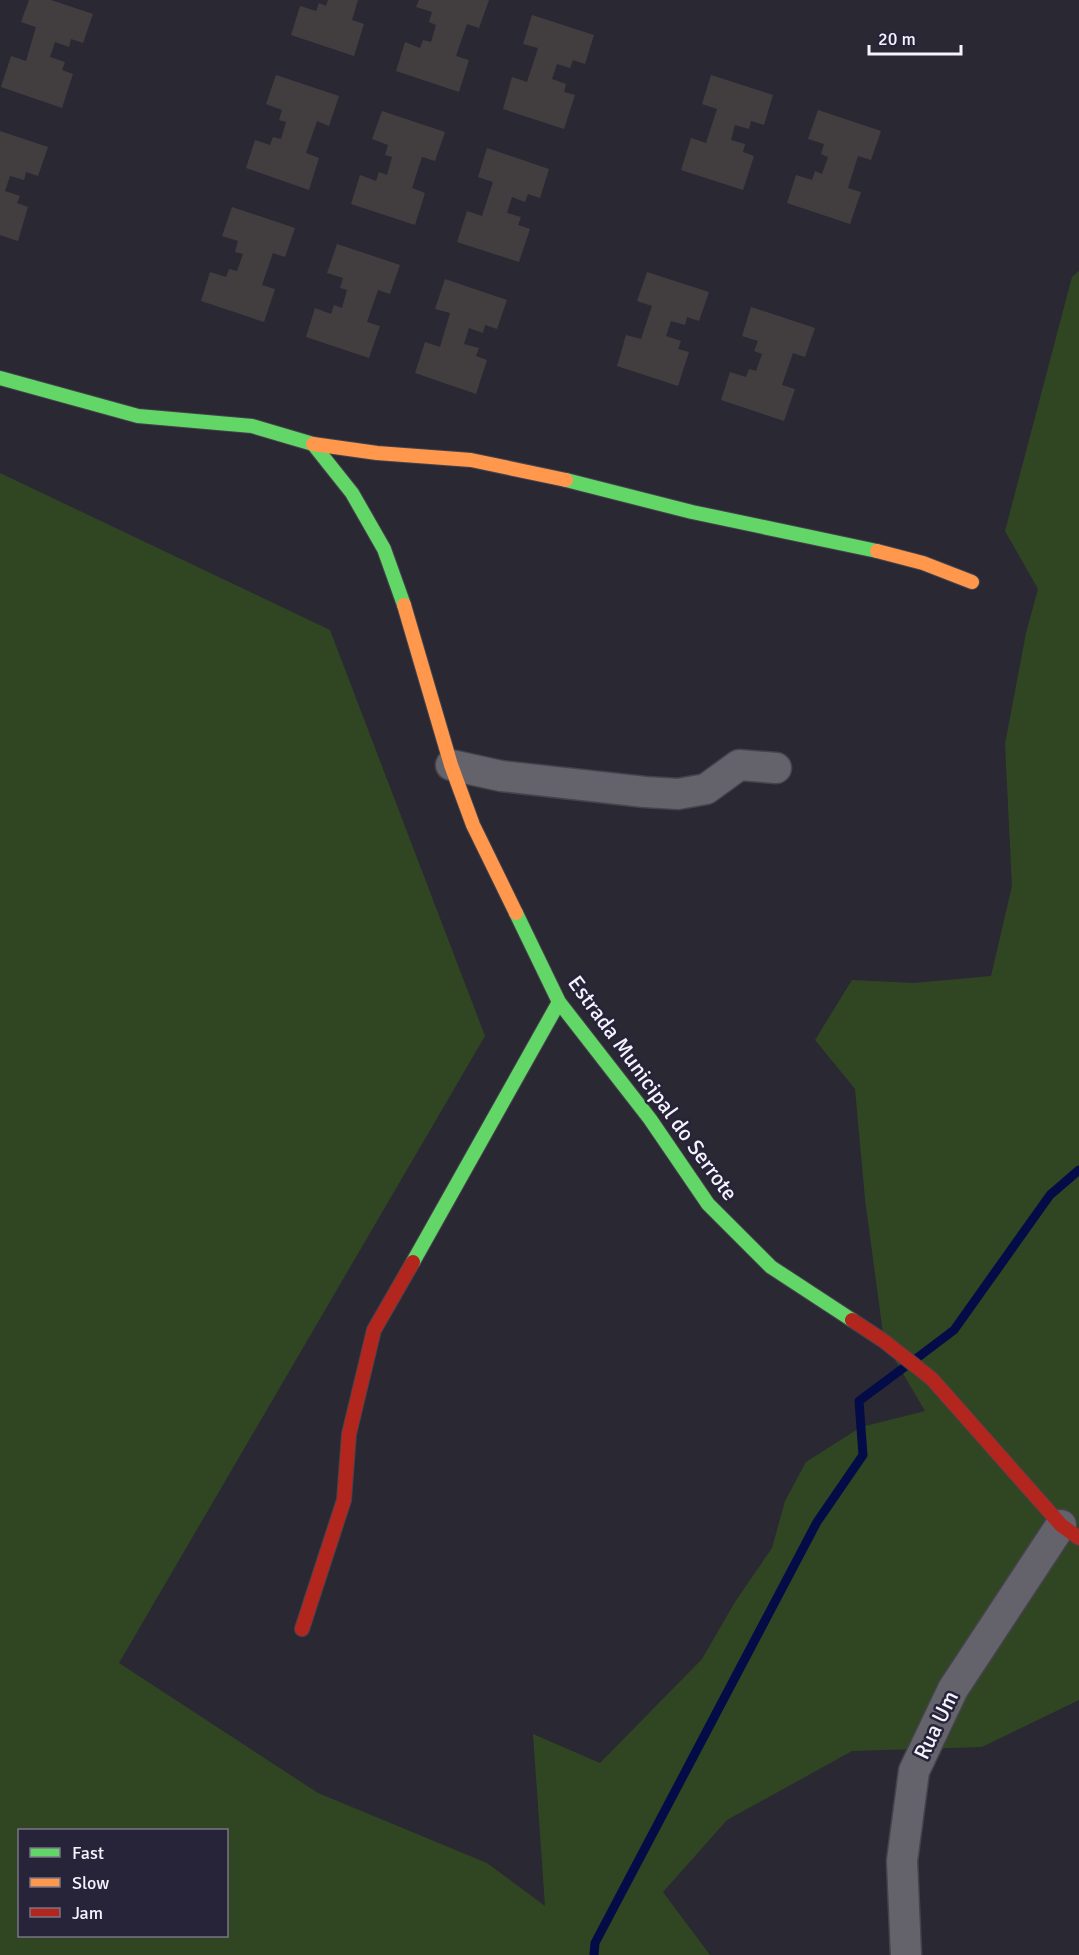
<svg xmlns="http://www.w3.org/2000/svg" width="1079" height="1955" font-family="Signika,sans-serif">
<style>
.green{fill:#304623;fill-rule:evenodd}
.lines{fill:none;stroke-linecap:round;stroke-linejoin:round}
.stream{stroke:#040c48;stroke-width:9}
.building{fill:#423e40}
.street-casing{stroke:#45434c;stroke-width:33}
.fast-casing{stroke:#45434c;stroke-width:16}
.slow-casing{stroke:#45434c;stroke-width:16}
.jam-casing{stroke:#45434c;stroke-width:16}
.street{stroke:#64636b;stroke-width:30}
.fast{stroke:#63d668;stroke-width:14}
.slow{stroke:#ff974d;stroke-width:14}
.jam{stroke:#b3261e;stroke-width:14}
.labels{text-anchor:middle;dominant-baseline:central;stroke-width:5;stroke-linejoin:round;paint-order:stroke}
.street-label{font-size:22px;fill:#f4f3fe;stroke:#272338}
</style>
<rect width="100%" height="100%" fill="#2a2833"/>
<path class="green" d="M 1079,271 L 1079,1700 L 982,1747 L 852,1751 L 727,1820 L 663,1892 L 710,1955 L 0,1955 L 0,473 L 330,630 L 485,1036 L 119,1663 L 318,1793 L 487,1863 L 545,1906 L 533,1734 L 600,1763 L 702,1659 L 735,1602 L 772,1548 L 785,1501 L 806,1462 L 861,1427 L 925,1411 L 884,1341 L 865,1199 L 855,1089 L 815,1040 L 852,980 L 914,983 L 991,976 L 1012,886 L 1005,744 L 1026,633 L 1038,589 L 1005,531 L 1072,277 ZM 20,1830 L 226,1830 L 226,1936 L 20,1936 Z"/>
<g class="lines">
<path class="stream" d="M 917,1358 L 954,1330 L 1050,1195 L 1079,1170
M 594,1955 L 595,1943 L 817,1522 L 863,1455 L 859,1401 L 906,1366"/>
</g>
<path class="building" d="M 29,0 L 51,0 L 93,14 L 83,43 L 71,39 L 69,47 L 55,42 L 50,57 L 65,62 L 62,70 L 73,74 L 62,108 L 1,87 L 11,56 L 26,61 L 36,27 L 21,22 Z
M 328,0 L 358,0 L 352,20 L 364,24 L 354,56 L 291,35 L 300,6 L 316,11 L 319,3 L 326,6 Z
M 419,0 L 489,0 L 479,28 L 467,24 L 456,56 L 469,60 L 459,92 L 396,71 L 405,42 L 420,48 L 423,40 L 431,42 L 436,25 L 429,22 L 432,12 L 416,7 Z
M 532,15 L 594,35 L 585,64 L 573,60 L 570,68 L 557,64 L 552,79 L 566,84 L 564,92 L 575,95 L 564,129 L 503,109 L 512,77 L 527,82 L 538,48 L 523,44 Z
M 276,75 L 339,96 L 329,126 L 317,121 L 306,153 L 319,158 L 309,190 L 246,168 L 255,140 L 270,145 L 273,137 L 281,139 L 286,122 L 279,120 L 282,110 L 266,104 Z
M 711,75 L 773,95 L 764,125 L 751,121 L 749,129 L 735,125 L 731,140 L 745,144 L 743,152 L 754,156 L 743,190 L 681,170 L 691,138 L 706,143 L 717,109 L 702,104 Z
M 818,110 L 881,131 L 871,160 L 858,156 L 848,188 L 861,192 L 850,224 L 787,203 L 796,175 L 812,180 L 815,171 L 822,174 L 828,157 L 821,154 L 824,144 L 808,139 Z
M 382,111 L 445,132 L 435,161 L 422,157 L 412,188 L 425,193 L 415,225 L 351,204 L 360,175 L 376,181 L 379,172 L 387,175 L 392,157 L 385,155 L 388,145 L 372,139 Z
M 0,131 L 48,147 L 38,176 L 26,172 L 24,180 L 10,176 L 5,191 L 20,196 L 17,203 L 28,207 L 18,241 L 0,235 Z
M 487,148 L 549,169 L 540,198 L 528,194 L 525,202 L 512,197 L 507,213 L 521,217 L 518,225 L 530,229 L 519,262 L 457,242 L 467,211 L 482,216 L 493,182 L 478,177 Z
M 232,207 L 295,228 L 285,257 L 273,253 L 262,285 L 275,289 L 264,322 L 201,301 L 210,272 L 226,277 L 229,269 L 237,271 L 243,254 L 235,252 L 238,241 L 222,236 Z
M 337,244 L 400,265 L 390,294 L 378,290 L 367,322 L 380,326 L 369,358 L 306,337 L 315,308 L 331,314 L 334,305 L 342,308 L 347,290 L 340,288 L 343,278 L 327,273 Z
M 647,272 L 709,292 L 699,321 L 687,317 L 685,325 L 671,321 L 666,336 L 681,341 L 678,349 L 689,352 L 678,386 L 617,366 L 626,335 L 641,339 L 652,306 L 637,301 Z
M 445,279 L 507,300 L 497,329 L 485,325 L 483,333 L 469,328 L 464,344 L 479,348 L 476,356 L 487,360 L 476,394 L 415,373 L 425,342 L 440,347 L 450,313 L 435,309 Z
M 751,307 L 815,328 L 805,357 L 793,353 L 782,385 L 795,389 L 784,421 L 721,400 L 730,372 L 746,377 L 749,369 L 756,371 L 762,354 L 754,351 L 758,341 L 742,336 Z"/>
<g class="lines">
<g class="street-casing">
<path id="street" d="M 451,765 L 501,776 L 645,792 L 678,794 L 706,789 L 739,765 L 776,768
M 906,1955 L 902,1861 L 914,1771 L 953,1689 L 1061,1525"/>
</g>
<g class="fast-casing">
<path id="fast" d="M 0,378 L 138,416 L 252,426 L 313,444 L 352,493 L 384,549 L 404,605
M 566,480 L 692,512 L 877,551
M 516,913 L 559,1002 L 650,1119 L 708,1204 L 771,1267 L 852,1320
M 413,1262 L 559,1002"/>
</g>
<g class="slow-casing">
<path id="slow" d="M 313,444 L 377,453 L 471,460 L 566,480
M 877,551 L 923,563 L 972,582
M 404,605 L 451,765 L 473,825 L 516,913"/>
</g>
<g class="jam-casing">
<path id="jam" d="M 852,1320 L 884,1341 L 932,1379 L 1061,1525 L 1079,1538
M 302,1629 L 344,1500 L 349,1434 L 374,1330 L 413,1262"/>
</g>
<use href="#street" class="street"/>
<use href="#fast" class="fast"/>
<use href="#slow" class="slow"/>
<use href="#jam" class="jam"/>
</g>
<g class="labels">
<g class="street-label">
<text transform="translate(653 1088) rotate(54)">Estrada Municipal do Serrote</text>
<text transform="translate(936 1725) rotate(-64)">Rua Um</text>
</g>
</g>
<rect x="18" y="1829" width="210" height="108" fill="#272338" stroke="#797687" stroke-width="1.5"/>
<rect x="30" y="1848" width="30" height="9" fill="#63d668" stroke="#797687" stroke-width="1.5"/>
<text x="72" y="1859" font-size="18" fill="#f4f3fe">Fast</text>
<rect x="30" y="1878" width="30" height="9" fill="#ff974d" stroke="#797687" stroke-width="1.5"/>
<text x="72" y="1889" font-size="18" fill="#f4f3fe">Slow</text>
<rect x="30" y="1908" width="30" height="9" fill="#b3261e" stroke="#797687" stroke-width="1.5"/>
<text x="72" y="1919" font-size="18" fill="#f4f3fe">Jam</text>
<path d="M869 45v9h92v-9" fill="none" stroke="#f4f3fe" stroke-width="3"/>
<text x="878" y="45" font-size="18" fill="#f4f3fe" stroke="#272338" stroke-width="4.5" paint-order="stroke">20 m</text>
</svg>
